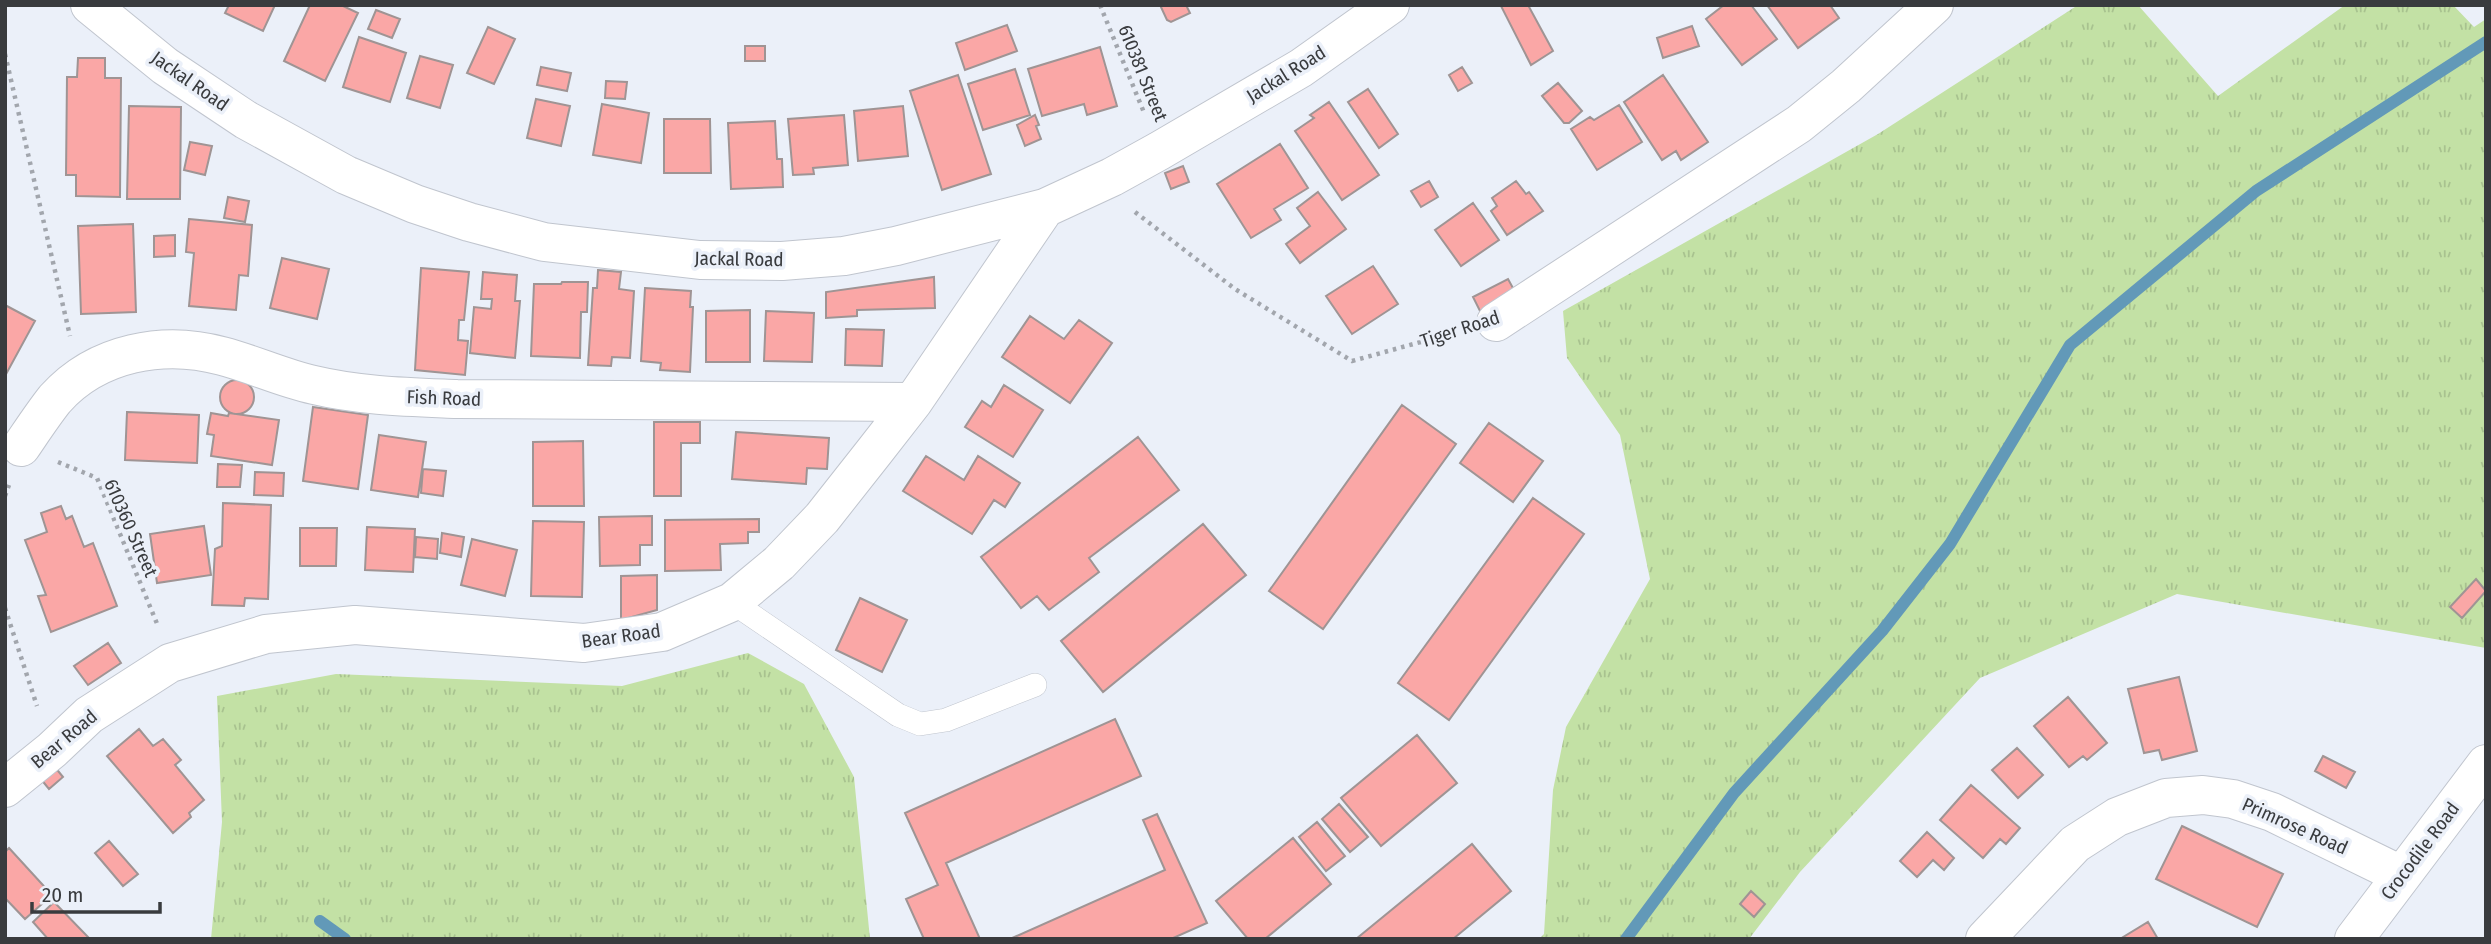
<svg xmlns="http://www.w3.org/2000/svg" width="2491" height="944" font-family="'Fira Sans Condensed',sans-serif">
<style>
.grass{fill:url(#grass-tufts)}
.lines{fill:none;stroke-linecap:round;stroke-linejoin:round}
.stream{stroke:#6299b8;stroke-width:12}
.building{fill:#faa7a6;stroke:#9f9494;stroke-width:2}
.lane-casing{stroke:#c0c5ce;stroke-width:24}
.street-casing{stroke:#c0c5ce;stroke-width:40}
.path{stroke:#a2a6ad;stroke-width:4.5;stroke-dasharray:3.5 5;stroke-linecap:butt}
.lane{stroke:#fff;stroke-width:23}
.street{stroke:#fff;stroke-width:38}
.labels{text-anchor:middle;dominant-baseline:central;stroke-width:7;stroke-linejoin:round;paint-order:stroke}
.street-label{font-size:19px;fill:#393b3e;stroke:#ebf0f9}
</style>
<defs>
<pattern id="grass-tufts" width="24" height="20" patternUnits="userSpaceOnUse" patternTransform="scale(1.75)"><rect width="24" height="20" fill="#c3e1a5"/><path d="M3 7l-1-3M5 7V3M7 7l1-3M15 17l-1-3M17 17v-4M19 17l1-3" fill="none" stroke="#a8c28f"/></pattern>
</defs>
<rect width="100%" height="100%" fill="#ebf0f9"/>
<path class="grass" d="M 2078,5 L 2138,5 L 2218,96 L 2345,5 L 2453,5 L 2474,27 L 2486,19 L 2486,648 L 2177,594 L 1980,678 L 1800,872 L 1749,939 L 1539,939 L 1544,934 L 1553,790 L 1566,727 L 1650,579 L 1620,435 L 1567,358 L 1563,311 L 1878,134 Z
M 748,653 L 804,684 L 854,777 L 870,939 L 211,939 L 222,822 L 217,696 L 336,674 L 622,686 Z"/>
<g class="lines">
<path class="stream" d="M 320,921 L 345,939
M 1626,939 L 1734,793 L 1882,631 L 1950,544 L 2070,345 L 2256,191 L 2486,42"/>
</g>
<path class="building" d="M 229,5 L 275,5 L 263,31 L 225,13 Z
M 310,5 L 341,5 L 358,13 L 325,81 L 284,61 Z
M 1160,5 L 1186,5 L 1190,13 L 1171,22 L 1167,20 Z
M 1503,5 L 1528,5 L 1553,51 L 1531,65 L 1501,6 Z
M 1724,5 L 1751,5 L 1777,39 L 1742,65 L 1706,19 Z
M 1767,5 L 1830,5 L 1839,18 L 1798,48 Z
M 376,10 L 400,19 L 392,38 L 368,29 Z
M 1007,25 L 1017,51 L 965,70 L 956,43 Z
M 1692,26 L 1699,46 L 1663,58 L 1657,38 Z
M 488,27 L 515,39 L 494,84 L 467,73 Z
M 359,37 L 406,53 L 390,102 L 343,87 Z
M 745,46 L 765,46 L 765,61 L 745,61 Z
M 1100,47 L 1117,106 L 1087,115 L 1084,104 L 1042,116 L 1028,69 Z
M 420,56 L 453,65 L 440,108 L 407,98 Z
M 78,58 L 105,58 L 105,78 L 121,78 L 120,197 L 76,196 L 76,175 L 66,175 L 67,77 L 77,77 Z
M 541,67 L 571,73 L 567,91 L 537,85 Z
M 1462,67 L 1472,83 L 1458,91 L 1449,75 Z
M 1015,69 L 1030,115 L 983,130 L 968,84 Z
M 958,75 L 991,174 L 942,190 L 910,91 Z
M 1663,75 L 1708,142 L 1681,160 L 1676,151 L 1662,160 L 1624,102 Z
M 606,81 L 627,82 L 625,99 L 605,98 Z
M 1558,83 L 1582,111 L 1569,123 L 1564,123 L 1542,96 Z
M 1368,89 L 1398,134 L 1379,148 L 1348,102 Z
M 536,99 L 570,106 L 561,146 L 527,138 Z
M 1329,102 L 1379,175 L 1342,200 L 1295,131 L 1314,118 L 1310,115 Z
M 602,104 L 649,113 L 641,163 L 593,155 Z
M 1619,105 L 1642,142 L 1597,170 L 1571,129 L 1590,117 L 1594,120 Z
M 129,106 L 181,107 L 180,199 L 127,199 Z
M 903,106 L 908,156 L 858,161 L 854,111 Z
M 844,115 L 848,165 L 813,168 L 814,174 L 793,175 L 788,119 Z
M 1035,115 L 1039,125 L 1036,126 L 1041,139 L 1025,146 L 1017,125 Z
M 664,119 L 710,119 L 711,173 L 664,173 Z
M 775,121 L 777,159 L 782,159 L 783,187 L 731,189 L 728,123 Z
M 190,142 L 212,146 L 205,175 L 184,170 Z
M 1280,144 L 1308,188 L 1274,209 L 1281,220 L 1251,238 L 1217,184 Z
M 1183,166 L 1189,182 L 1171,189 L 1165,173 Z
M 1429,181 L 1438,197 L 1421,207 L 1411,191 Z
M 1516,181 L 1526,194 L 1529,192 L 1543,211 L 1507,235 L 1491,211 L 1497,206 L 1492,198 Z
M 1318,192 L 1346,229 L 1300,263 L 1286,244 L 1310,226 L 1297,208 Z
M 228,197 L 249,201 L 245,222 L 224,218 Z
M 1473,203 L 1499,240 L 1461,266 L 1435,230 Z
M 189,219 L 252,225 L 248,276 L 239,275 L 236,310 L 189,306 L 194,253 L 186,252 Z
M 133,224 L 136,312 L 81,314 L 78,226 Z
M 175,235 L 175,256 L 154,257 L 154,236 Z
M 282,258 L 329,269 L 317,319 L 270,308 Z
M 1373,266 L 1398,304 L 1352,334 L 1326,296 Z
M 421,268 L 469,272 L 464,320 L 459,320 L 458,340 L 468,341 L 465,375 L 415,370 Z
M 598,270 L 621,272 L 619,289 L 634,291 L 630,358 L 612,357 L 611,366 L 588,365 L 593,288 L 597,288 Z
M 483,272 L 517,275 L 515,301 L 520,301 L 515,358 L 470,353 L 474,307 L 491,309 L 492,299 L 481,299 Z
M 934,277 L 935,308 L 857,310 L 857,316 L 826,318 L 826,292 Z
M 1508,279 L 1519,299 L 1483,317 L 1473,297 Z
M 562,282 L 588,282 L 587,312 L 581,312 L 580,358 L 531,356 L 534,284 L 561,284 Z
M 645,288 L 691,291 L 690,307 L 693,307 L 690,372 L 660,370 L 661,363 L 641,361 Z
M 5,305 L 35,321 L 5,376 Z
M 750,310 L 750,362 L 706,362 L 706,311 Z
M 766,311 L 814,313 L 812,362 L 764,361 Z
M 1030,316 L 1064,339 L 1079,320 L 1112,343 L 1070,403 L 1002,357 Z
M 846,329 L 884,330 L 882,366 L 845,365 Z
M220 397a17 17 0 1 1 34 0a17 17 0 1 1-34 0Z
M 1004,385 L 1043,410 L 1013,457 L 965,427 L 982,401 L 991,407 Z
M 1402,405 L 1456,444 L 1323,629 L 1269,591 Z
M 313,407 L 368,415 L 358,489 L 303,481 Z
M 127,412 L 199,415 L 197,463 L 125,460 Z
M 211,413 L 228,416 L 229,413 L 279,420 L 272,465 L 211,456 L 214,435 L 207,434 Z
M 654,422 L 700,422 L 700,443 L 681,443 L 681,496 L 654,496 Z
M 1489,423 L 1543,461 L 1513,502 L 1460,463 Z
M 736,432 L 829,438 L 827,469 L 807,468 L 806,484 L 732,479 Z
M 379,435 L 426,442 L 418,497 L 371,490 Z
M 1138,437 L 1179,490 L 1089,558 L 1099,572 L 1049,610 L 1037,596 L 1021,608 L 981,557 Z
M 583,441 L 584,506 L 533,506 L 533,442 Z
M 926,456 L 964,480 L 978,456 L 1020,483 L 1005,507 L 994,500 L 972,534 L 903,491 Z
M 218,464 L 242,465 L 240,487 L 217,487 Z
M 423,469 L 446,471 L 443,496 L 421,493 Z
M 255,472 L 284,473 L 283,496 L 254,495 Z
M 1533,498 L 1584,534 L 1449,720 L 1398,683 Z
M 223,503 L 271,505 L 268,599 L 245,598 L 244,606 L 212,605 L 215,549 L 222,546 Z
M 61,506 L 66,519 L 72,516 L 84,547 L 93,543 L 117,606 L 51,632 L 38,596 L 46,595 L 25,540 L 47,532 L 41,513 Z
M 652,516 L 652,545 L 640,545 L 640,565 L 600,566 L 599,517 Z
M 759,519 L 759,532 L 748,532 L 748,543 L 720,544 L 721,570 L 665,571 L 665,520 Z
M 533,521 L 584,522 L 582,597 L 531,596 Z
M 1203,524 L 1246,575 L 1103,692 L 1061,641 Z
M 204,526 L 211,575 L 157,583 L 150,534 Z
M 367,527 L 415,529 L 413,572 L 365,570 Z
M 300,528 L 337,528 L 336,566 L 300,566 Z
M 442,533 L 464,537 L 461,557 L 440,553 Z
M 416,537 L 438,539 L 437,559 L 415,557 Z
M 472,539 L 517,550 L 505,596 L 461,585 Z
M 657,575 L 657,610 L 621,620 L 621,576 Z
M 2476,579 L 2486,591 L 2462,618 L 2450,607 Z
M 860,598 L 907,620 L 882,672 L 836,650 Z
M 108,643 L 121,663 L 88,685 L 74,666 Z
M 2179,677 L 2197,751 L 2162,760 L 2159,750 L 2144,753 L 2128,689 Z
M 2068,697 L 2107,743 L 2087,760 L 2083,756 L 2069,767 L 2034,726 Z
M 1115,719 L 1141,776 L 946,863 L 980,939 L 924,939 L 906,899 L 938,885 L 905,813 Z
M 139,729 L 153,746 L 163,739 L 181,760 L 175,765 L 204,800 L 189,813 L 191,817 L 173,833 L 107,756 Z
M 1417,735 L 1457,783 L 1381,846 L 1341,798 Z
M 2017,748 L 2043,775 L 2018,798 L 1992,770 Z
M 2323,756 L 2355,772 L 2346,788 L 2315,771 Z
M 54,766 L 63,777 L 49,789 L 40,778 Z
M 1971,785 L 2020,828 L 2006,844 L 2000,839 L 1983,858 L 1940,820 Z
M 1339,804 L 1368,837 L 1350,852 L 1322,819 Z
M 1157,814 L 1207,923 L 1171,939 L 1010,939 L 1165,870 L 1143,820 Z
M 1317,822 L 1345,856 L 1326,871 L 1299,837 Z
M 2182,826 L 2283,874 L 2257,927 L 2156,879 Z
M 1927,832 L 1954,858 L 1944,870 L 1933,860 L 1917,877 L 1900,861 Z
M 1293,838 L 1331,884 L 1265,939 L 1248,939 L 1216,901 Z
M 109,841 L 138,874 L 123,886 L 95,853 Z
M 1472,844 L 1511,891 L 1453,939 L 1356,939 Z
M 9,848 L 52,895 L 25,919 L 5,898 L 5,852 Z
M 1751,891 L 1765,904 L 1754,917 L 1740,904 Z
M 54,902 L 89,938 L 88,939 L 48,939 L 33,922 Z
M 2148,922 L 2158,939 L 2120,939 Z"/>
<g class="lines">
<g class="lane-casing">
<path id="lane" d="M 732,602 L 898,715 L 920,724 L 946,720 L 1035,685"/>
</g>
<g class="street-casing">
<path id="street" d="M 90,5 L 165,66 L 246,120 L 346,175 L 415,204 L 469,222 L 544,242 L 700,260 L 782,261 L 844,256 L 896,246 L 1045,208 L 1112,177 L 1159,151 L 1301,68 L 1390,5
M 1496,322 L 1799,124 L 1846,86 L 1934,5
M 21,447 C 32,431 43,414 55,399 C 97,352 164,340 222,356 C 253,364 282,378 314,385 C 360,396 409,397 457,399 L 913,402
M 5,788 L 52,750 L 89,715 L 170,663 L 266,634 L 355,625 L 584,643 L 662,632 L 732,602 L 779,563 L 822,518 L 874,452 L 913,402 L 1045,208
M 1985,939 L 2075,844 L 2117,817 L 2166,798 L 2203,795 L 2233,799 L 2272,812 L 2401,875
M 2354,939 L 2486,764"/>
</g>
<path class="path" d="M 1100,5 L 1145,115
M 5,54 L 70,336
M 1135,212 L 1235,289 L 1352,361 L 1457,332
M 58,462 L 97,478 L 158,626
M 5,496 L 9,485
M 5,608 L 37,706"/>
<use href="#lane" class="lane"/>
<use href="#street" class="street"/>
</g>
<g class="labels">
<g class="street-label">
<text transform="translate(1143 73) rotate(68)">610381 Street</text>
<text transform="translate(1286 74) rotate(-32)">Jackal Road</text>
<text transform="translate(190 81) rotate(35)">Jackal Road</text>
<text transform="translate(739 259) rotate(1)">Jackal Road</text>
<text transform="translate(1460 329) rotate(-18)">Tiger Road</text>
<text transform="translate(444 398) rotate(2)">Fish Road</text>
<text transform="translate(131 528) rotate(66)">610360 Street</text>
<text transform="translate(621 636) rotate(-8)">Bear Road</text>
<text transform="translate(64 739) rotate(-40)">Bear Road</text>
<text transform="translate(2295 826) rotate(24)">Primrose Road</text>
<text transform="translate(2420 851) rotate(-53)">Crocodile Road</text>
</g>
</g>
<rect width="2491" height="944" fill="none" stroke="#393b3e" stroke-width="14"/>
<path d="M32 902v10h128v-10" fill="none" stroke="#393b3e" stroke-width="3.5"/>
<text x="42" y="902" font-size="21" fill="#393b3e" stroke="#ebf0f9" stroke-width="5" paint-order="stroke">20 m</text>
</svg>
